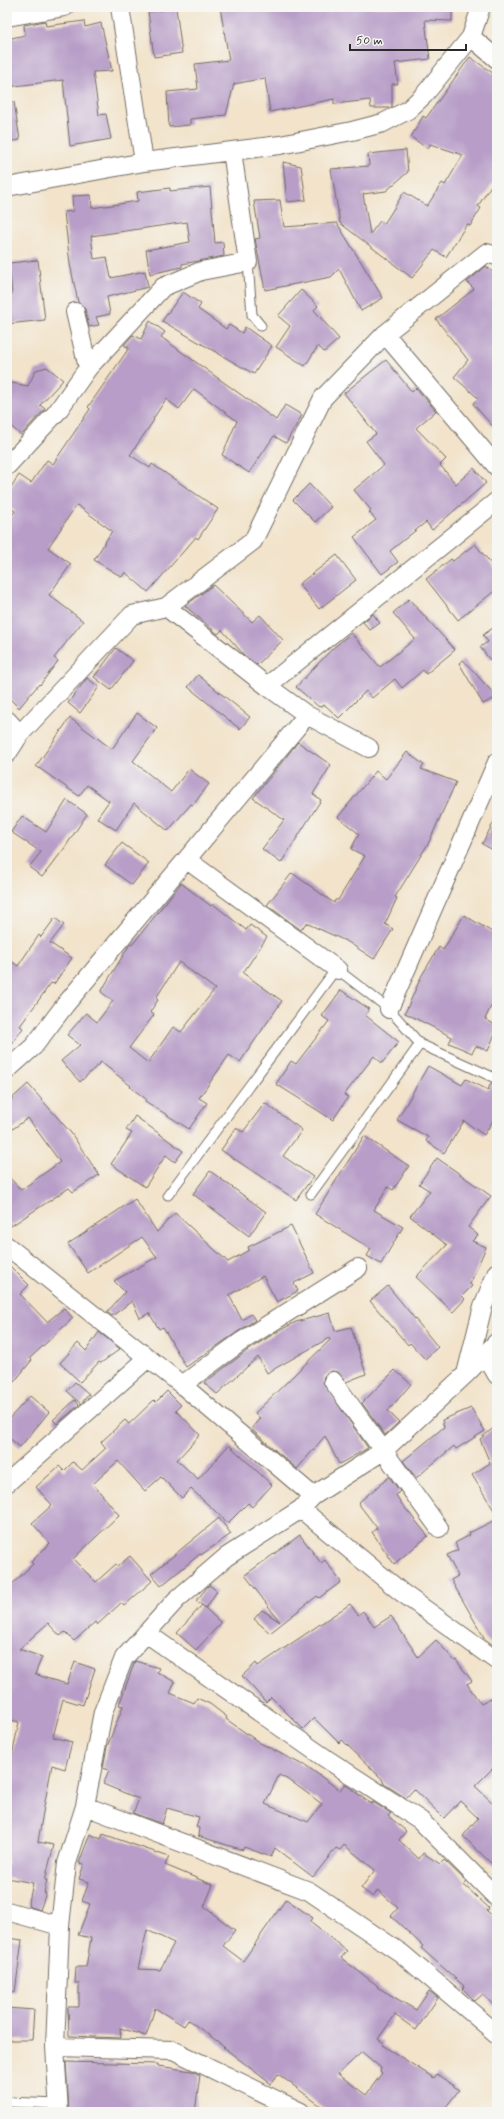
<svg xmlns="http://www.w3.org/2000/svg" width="504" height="2119" font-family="Mynerve,sans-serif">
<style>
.building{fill:#b79dc7;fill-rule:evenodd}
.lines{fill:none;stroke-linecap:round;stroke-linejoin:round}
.service-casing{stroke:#716b63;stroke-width:11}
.minor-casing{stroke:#716b63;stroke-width:20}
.service{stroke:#fff;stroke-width:9}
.minor{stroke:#fff;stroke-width:18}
</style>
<rect width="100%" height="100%" fill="#f6f6f2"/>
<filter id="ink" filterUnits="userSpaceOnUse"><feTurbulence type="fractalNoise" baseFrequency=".025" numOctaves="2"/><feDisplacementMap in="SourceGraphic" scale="8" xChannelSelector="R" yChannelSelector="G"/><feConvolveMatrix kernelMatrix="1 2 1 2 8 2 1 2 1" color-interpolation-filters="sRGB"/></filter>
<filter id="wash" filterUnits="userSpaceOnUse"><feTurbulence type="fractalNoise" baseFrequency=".012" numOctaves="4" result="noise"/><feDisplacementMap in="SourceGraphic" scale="16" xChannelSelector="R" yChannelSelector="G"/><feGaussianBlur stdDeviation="0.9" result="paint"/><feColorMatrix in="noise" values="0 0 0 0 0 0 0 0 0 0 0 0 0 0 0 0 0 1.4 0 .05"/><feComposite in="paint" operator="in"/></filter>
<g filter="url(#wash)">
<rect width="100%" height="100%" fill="#f2e3ca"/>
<g id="blocks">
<path class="building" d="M 220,7 L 452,7 L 452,21 L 425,20 L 430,59 L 395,63 L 398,84 L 392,84 L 392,107 L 389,108 L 371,108 L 370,100 L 334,104 L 334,99 L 270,112 L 265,78 L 234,84 L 226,115 L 190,119 L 190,125 L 169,127 L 167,92 L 198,89 L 195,64 L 229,60 Z
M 176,8 L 182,53 L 154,57 L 148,12 Z
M 45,21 L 46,26 L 84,21 L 85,27 L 101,23 L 112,71 L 93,72 L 99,115 L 106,114 L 111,139 L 70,146 L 63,80 L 7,87 L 7,39 L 25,35 L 24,25 Z
M 470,57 L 497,76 L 497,176 L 478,206 L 481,208 L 470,226 L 467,224 L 446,257 L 434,250 L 412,278 L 340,223 L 331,169 L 369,166 L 368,154 L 406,150 L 408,172 L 386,191 L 363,194 L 370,234 L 380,221 L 384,224 L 404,192 L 427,206 L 442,183 L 445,185 L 463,155 L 430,144 L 428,149 L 411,137 L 423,116 L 426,118 Z
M 7,102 L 14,102 L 20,140 L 7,142 Z
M 283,162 L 301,166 L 306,200 L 287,202 Z
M 210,187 L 215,243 L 223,242 L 224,256 L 182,264 L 182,267 L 150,274 L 146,250 L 190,242 L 187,222 L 91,236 L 94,259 L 107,257 L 111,278 L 145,271 L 148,287 L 107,297 L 110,314 L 96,317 L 99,325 L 89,327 L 85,309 L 78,302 L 70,264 L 64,212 L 73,211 L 72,196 L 91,195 L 92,208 L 138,201 L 137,192 L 170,188 L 170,191 Z
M 280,200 L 284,227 L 337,223 L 383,298 L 361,311 L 339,269 L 331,277 L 265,290 L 255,239 L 260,238 L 254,201 Z
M 38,260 L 45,320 L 7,324 L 7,294 L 12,294 L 9,263 Z
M 486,266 L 497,276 L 497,431 L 473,404 L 478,398 L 454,377 L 468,360 L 436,319 L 474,289 L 467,282 Z
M 301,290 L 318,306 L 314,310 L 339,339 L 324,352 L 318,346 L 305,366 L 276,347 L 290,326 L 278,316 Z
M 183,292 L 201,304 L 198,309 L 226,329 L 229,325 L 242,333 L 245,327 L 272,346 L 254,374 L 162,321 Z
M 150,321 L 165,332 L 161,337 L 276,420 L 285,405 L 302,415 L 286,443 L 274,436 L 249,473 L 222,455 L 237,421 L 194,389 L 179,409 L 166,399 L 153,419 L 154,420 L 130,455 L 150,468 L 152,464 L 218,509 L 198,539 L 196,537 L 148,592 L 125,572 L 122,577 L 94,560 L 112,531 L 77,505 L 75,507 L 48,548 L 71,564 L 49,595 L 83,621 L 54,658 L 58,661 L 40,685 L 39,684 L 19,708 L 7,696 L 7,522 L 15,511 L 7,506 L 7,493 L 19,475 L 31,483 L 47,460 L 53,464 L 90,409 L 88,407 L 129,348 L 124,345 L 133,335 L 141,339 Z
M 386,360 L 412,392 L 416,388 L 436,411 L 416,428 L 446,459 L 440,465 L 456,484 L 474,468 L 486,483 L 432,530 L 426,522 L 390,551 L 398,562 L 382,574 L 354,537 L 376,520 L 369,512 L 371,510 L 354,490 L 384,465 L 366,441 L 376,434 L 344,393 Z
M 47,367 L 63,380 L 40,405 L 45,409 L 21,435 L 7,423 L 7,382 L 28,386 L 36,370 Z
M 309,484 L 331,507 L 315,522 L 293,500 Z
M 475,544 L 497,571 L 497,589 L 458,620 L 426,579 L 451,559 L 453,561 Z
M 337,555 L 356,580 L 319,609 L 299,584 Z
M 213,585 L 252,622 L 260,615 L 283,640 L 257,665 L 245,656 L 222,630 L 218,634 L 185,606 Z
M 409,599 L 455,650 L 426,674 L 423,670 L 402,688 L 395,679 L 372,698 L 366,691 L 339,718 L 325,705 L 319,707 L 296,687 L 332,649 L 351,633 L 380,667 L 415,639 L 393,613 Z
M 373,614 L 380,623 L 370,630 L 363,622 Z
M 497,625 L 497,655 L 490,660 L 480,647 L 488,642 L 483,635 Z
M 116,648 L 133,661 L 111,690 L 94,677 Z
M 463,660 L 497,697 L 483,704 L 459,663 Z
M 198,675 L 250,717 L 240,729 L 188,687 Z
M 87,678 L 99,687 L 80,713 L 68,703 Z
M 137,713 L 157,728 L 133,761 L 171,792 L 189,769 L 209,784 L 193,805 L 191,804 L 168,831 L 134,803 L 116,830 L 97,818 L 109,801 L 87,785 L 79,796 L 36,766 L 70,718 L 112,749 Z
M 298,742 L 331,765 L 313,794 L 321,800 L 281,863 L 262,849 L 284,820 L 253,798 Z
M 407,752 L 424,765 L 421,769 L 456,782 L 428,844 L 395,897 L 397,898 L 385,924 L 393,929 L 374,959 L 348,942 L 306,923 L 301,930 L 267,905 L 292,873 L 334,903 L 335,900 L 338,900 L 365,856 L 351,849 L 359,834 L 338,817 L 376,771 L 386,779 Z
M 67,800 L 87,814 L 64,849 L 42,877 L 29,867 L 41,852 L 11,832 L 22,816 L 46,832 Z
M 497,816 L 497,852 L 482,844 Z
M 122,843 L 149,863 L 132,885 L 105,865 Z
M 181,883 L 211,906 L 213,904 L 246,930 L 250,925 L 267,937 L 243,973 L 282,1001 L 240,1062 L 229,1055 L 199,1098 L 207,1103 L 189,1129 L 145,1101 L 146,1099 L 130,1087 L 131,1086 L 101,1062 L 80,1082 L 61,1061 L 80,1045 L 67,1035 L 86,1013 L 97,1022 L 113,1001 L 101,992 L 108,980 L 130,944 L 132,945 ZM 179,962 L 215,989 L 181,1032 L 173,1027 L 148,1063 L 129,1048 L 154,1015 L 150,1012 L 158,1000 L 156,998 Z
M 464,915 L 497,935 L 497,994 L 485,1019 L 497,1026 L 497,1028 L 488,1051 L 476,1046 L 472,1053 L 449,1043 L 452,1037 L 405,1013 L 422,975 L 439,947 L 443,950 Z
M 55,918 L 64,925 L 50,943 L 72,958 L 54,984 L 51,983 L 20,1026 L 23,1028 L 7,1051 L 7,958 L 18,966 L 39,935 L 41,937 Z
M 341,990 L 369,1009 L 365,1015 L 399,1042 L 382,1063 L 374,1056 L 344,1095 L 348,1097 L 333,1120 L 276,1084 L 291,1061 L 296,1064 L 329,1021 L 322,1016 Z
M 428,1066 L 462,1085 L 466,1079 L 488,1090 L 491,1083 L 497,1085 L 497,1114 L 484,1135 L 464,1121 L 444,1153 L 426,1141 L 428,1137 L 397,1120 Z
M 28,1084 L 71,1133 L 99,1175 L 73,1192 L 69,1188 L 11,1226 L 7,1219 L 7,1175 L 21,1190 L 60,1162 L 28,1118 L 7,1133 L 7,1103 Z
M 265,1103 L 302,1130 L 283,1156 L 313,1177 L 296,1200 L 221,1150 L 236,1128 L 243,1132 Z
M 135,1116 L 183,1151 L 175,1162 L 166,1155 L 145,1187 L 111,1164 L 132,1133 L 126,1130 Z
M 364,1136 L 409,1166 L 393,1190 L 388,1187 L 374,1210 L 403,1227 L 381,1264 L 367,1256 L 371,1249 L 315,1214 Z
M 437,1158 L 491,1196 L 468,1227 L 478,1235 L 472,1241 L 486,1247 L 470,1284 L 472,1286 L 462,1296 L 465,1299 L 453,1312 L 416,1277 L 447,1245 L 410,1216 L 430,1191 L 419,1184 Z
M 210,1171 L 266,1212 L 249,1236 L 193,1194 Z
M 135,1199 L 157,1232 L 175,1213 L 228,1262 L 249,1250 L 248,1247 L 291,1226 L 314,1273 L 294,1283 L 298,1291 L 277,1302 L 263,1276 L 229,1295 L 242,1320 L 251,1314 L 255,1320 L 186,1367 L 163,1327 L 159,1329 L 149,1313 L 140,1318 L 132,1301 L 112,1316 L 107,1312 L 125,1292 L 114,1281 L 157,1257 L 142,1237 L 88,1273 L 68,1244 Z
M 7,1263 L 29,1285 L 20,1294 L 47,1322 L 64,1308 L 73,1318 L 30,1358 L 32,1360 L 14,1382 L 7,1376 Z
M 388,1286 L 438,1347 L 425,1359 L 410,1343 L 408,1345 L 370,1301 Z
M 330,1313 L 335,1331 L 351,1327 L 366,1374 L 346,1382 L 338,1372 L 332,1371 L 324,1376 L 323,1382 L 368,1448 L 339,1464 L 325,1436 L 297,1469 L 251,1429 L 260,1418 L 255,1413 L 330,1340 L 329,1338 L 267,1373 L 258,1357 L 217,1394 L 204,1383 L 248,1350 L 280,1330 L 296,1322 Z
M 99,1332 L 120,1349 L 101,1363 L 99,1362 L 80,1382 L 60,1363 L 78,1343 L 86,1351 Z
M 395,1370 L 411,1384 L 388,1411 L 399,1422 L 385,1435 L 362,1403 Z
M 75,1382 L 89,1394 L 81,1404 L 67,1391 Z
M 167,1391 L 181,1405 L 176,1410 L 200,1435 L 177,1460 L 198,1479 L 229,1445 L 272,1485 L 252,1507 L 248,1503 L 228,1523 L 191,1489 L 182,1498 L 161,1477 L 145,1491 L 118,1461 L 93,1484 L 119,1515 L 73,1559 L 96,1582 L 116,1564 L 118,1566 L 130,1556 L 152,1581 L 124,1606 L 121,1603 L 97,1625 L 95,1622 L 74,1641 L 65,1632 L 60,1636 L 48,1623 L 19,1649 L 42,1657 L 35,1674 L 49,1679 L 67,1684 L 75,1662 L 95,1669 L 83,1705 L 63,1699 L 53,1737 L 72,1742 L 65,1769 L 52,1765 L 43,1812 L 38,1842 L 54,1845 L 45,1880 L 47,1880 L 44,1893 L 46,1893 L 40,1910 L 28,1906 L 33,1883 L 7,1878 L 7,1780 L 19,1722 L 7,1719 L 7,1589 L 33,1564 L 31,1562 L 50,1543 L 32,1523 L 52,1505 L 36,1487 L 59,1466 L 64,1471 L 73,1462 L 82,1470 L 106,1448 L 101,1442 L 125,1420 L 129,1424 L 154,1400 L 156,1402 Z
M 30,1396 L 49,1412 L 20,1447 L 7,1436 L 7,1421 Z
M 75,1400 L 79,1405 L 57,1424 L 53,1420 Z
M 471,1408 L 485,1431 L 456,1449 L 454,1446 L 416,1478 L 403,1461 L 444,1427 L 442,1420 Z
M 497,1425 L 497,1515 L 472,1475 L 490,1463 L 480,1439 Z
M 389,1477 L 400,1491 L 396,1495 L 401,1503 L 428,1536 L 394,1564 L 372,1532 L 377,1528 L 358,1503 Z
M 219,1518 L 231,1534 L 201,1555 L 200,1554 L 161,1586 L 151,1574 Z
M 497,1519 L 497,1648 L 485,1639 L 451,1580 L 458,1576 L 447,1555 L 458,1550 L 455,1543 L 470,1535 L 469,1533 Z
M 300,1535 L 321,1563 L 325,1560 L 341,1582 L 319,1598 L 317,1596 L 270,1633 L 254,1619 L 262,1610 L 280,1622 L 245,1575 Z
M 209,1585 L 217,1591 L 206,1608 L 196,1601 Z
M 350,1604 L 358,1615 L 363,1611 L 374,1627 L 391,1616 L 418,1657 L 436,1640 L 455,1661 L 456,1660 L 472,1681 L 467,1684 L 481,1704 L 497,1696 L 497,1764 L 475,1786 L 497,1807 L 497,1869 L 463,1836 L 478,1818 L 460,1801 L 444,1818 L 414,1789 L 406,1798 L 384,1784 L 382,1779 L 342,1740 L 339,1743 L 314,1718 L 303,1729 L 271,1697 L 266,1702 L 242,1676 L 256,1663 L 258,1666 Z
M 202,1605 L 221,1623 L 196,1650 L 177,1633 Z
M 135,1661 L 159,1668 L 157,1672 L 175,1682 L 170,1693 L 194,1703 L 197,1698 L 210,1704 L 227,1717 L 226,1719 L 260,1743 L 303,1765 L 304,1764 L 338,1789 L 340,1790 L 345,1784 L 371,1804 L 373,1802 L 391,1813 L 388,1816 L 406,1831 L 399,1840 L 419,1859 L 423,1853 L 440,1864 L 444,1860 L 467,1882 L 464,1885 L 489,1908 L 487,1911 L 497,1920 L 497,2009 L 483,1994 L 475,2001 L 463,1989 L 465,1987 L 421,1948 L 423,1946 L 391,1916 L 398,1908 L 378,1890 L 373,1897 L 361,1888 L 375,1870 L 344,1845 L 340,1850 L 336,1848 L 313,1877 L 275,1848 L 271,1857 L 244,1847 L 243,1850 L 198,1836 L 199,1828 L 196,1827 L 199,1817 L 167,1808 L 162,1824 L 133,1813 L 139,1799 L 103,1784 L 109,1770 L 103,1768 L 107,1747 L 123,1706 L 119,1705 ZM 279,1775 L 292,1782 L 322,1804 L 308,1822 L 265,1804 Z
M 90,1834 L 101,1839 L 103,1834 L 169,1857 L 165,1865 L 213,1885 L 204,1907 L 235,1930 L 223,1946 L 243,1961 L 286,1899 L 313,1918 L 310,1922 L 347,1951 L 341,1958 L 378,1986 L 377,1987 L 416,2010 L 429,1991 L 438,1998 L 416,2030 L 395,2015 L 378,2039 L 384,2043 L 382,2045 L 434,2078 L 437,2074 L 459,2090 L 442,2112 L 329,2112 L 278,2074 L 271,2084 L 223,2047 L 224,2046 L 188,2020 L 184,2026 L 155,2008 L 146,2036 L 120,2028 L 121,2038 L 69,2036 L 68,2007 L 79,2007 L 79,1983 L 75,1983 L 76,1967 L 86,1967 L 91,1938 L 78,1935 L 90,1904 L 82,1901 L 89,1882 L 79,1879 L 84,1864 L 79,1863 ZM 147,1930 L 174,1943 L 160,1970 L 138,1969 ZM 362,2052 L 381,2068 L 380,2071 L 382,2073 L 366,2095 L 338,2074 Z
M 7,1938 L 22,1940 L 15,1992 L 7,1991 Z
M 7,2008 L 34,2010 L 32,2040 L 7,2040 Z
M 66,2062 L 158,2064 L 158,2066 L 192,2071 L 200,2075 L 195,2112 L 69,2112 Z"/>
</g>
</g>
<g filter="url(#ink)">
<use href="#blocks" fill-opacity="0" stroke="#716b63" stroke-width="1"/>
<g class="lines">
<g class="service-casing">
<path id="service" d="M 248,262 L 252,315 L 261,326
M 311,1194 L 420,1044
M 168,1195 L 333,973 L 338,970 L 389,1009 L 420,1044 L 497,1079
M 7,2102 L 58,2104"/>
</g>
<g class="minor-casing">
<path id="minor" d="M 120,7 L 144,162
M 7,17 L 65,7
M 471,37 L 497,59
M 7,187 L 144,162 L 280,145 L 352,131 L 383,123 L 408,110 L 424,95 L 471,37 L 481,7
M 75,312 L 88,368
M 385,334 L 497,467
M 7,466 L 57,412 L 88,368 L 163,287 L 201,271 L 248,262 L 232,151
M 166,607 L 267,686 L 307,715 L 369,748
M 267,686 L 497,501
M 7,720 L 20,734
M 7,754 L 20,734 L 132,615 L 166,607 L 253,541 L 323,398 L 385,334 L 486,253 L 497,256
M 187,860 L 338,970
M 389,1009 L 497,762
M 7,1070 L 34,1046 L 65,1005 L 307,715
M 7,1246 L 182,1385 L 313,1496
M 485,1354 L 497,1375
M 466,1374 L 483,1306 L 497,1272
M 333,1381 L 439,1528
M 182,1385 L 242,1341 L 358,1268
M 7,1483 L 148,1358
M 301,1509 L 401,1592 L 497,1661
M 146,1633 L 325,1758 L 420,1820 L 497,1898
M 85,1806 L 309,1891 L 401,1953 L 497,2034
M 7,1911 L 60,1926
M 55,2047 L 173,2050 L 301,2112
M 59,2112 L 55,2047 L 60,1926 L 67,1863 L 85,1806 L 103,1712 L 124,1658 L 176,1600 L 226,1557 L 301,1509 L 313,1496 L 383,1451 L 466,1374 L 497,1342"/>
</g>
<use href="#service" class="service"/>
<use href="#minor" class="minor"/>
</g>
</g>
<rect width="504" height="2119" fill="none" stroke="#f6f6f2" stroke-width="24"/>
<path d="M350 44v6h116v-6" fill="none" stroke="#2b2b2b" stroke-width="2"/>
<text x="356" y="44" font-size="12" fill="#2b2b2b" stroke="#f6f6f2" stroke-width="3" paint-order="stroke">50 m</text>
</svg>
